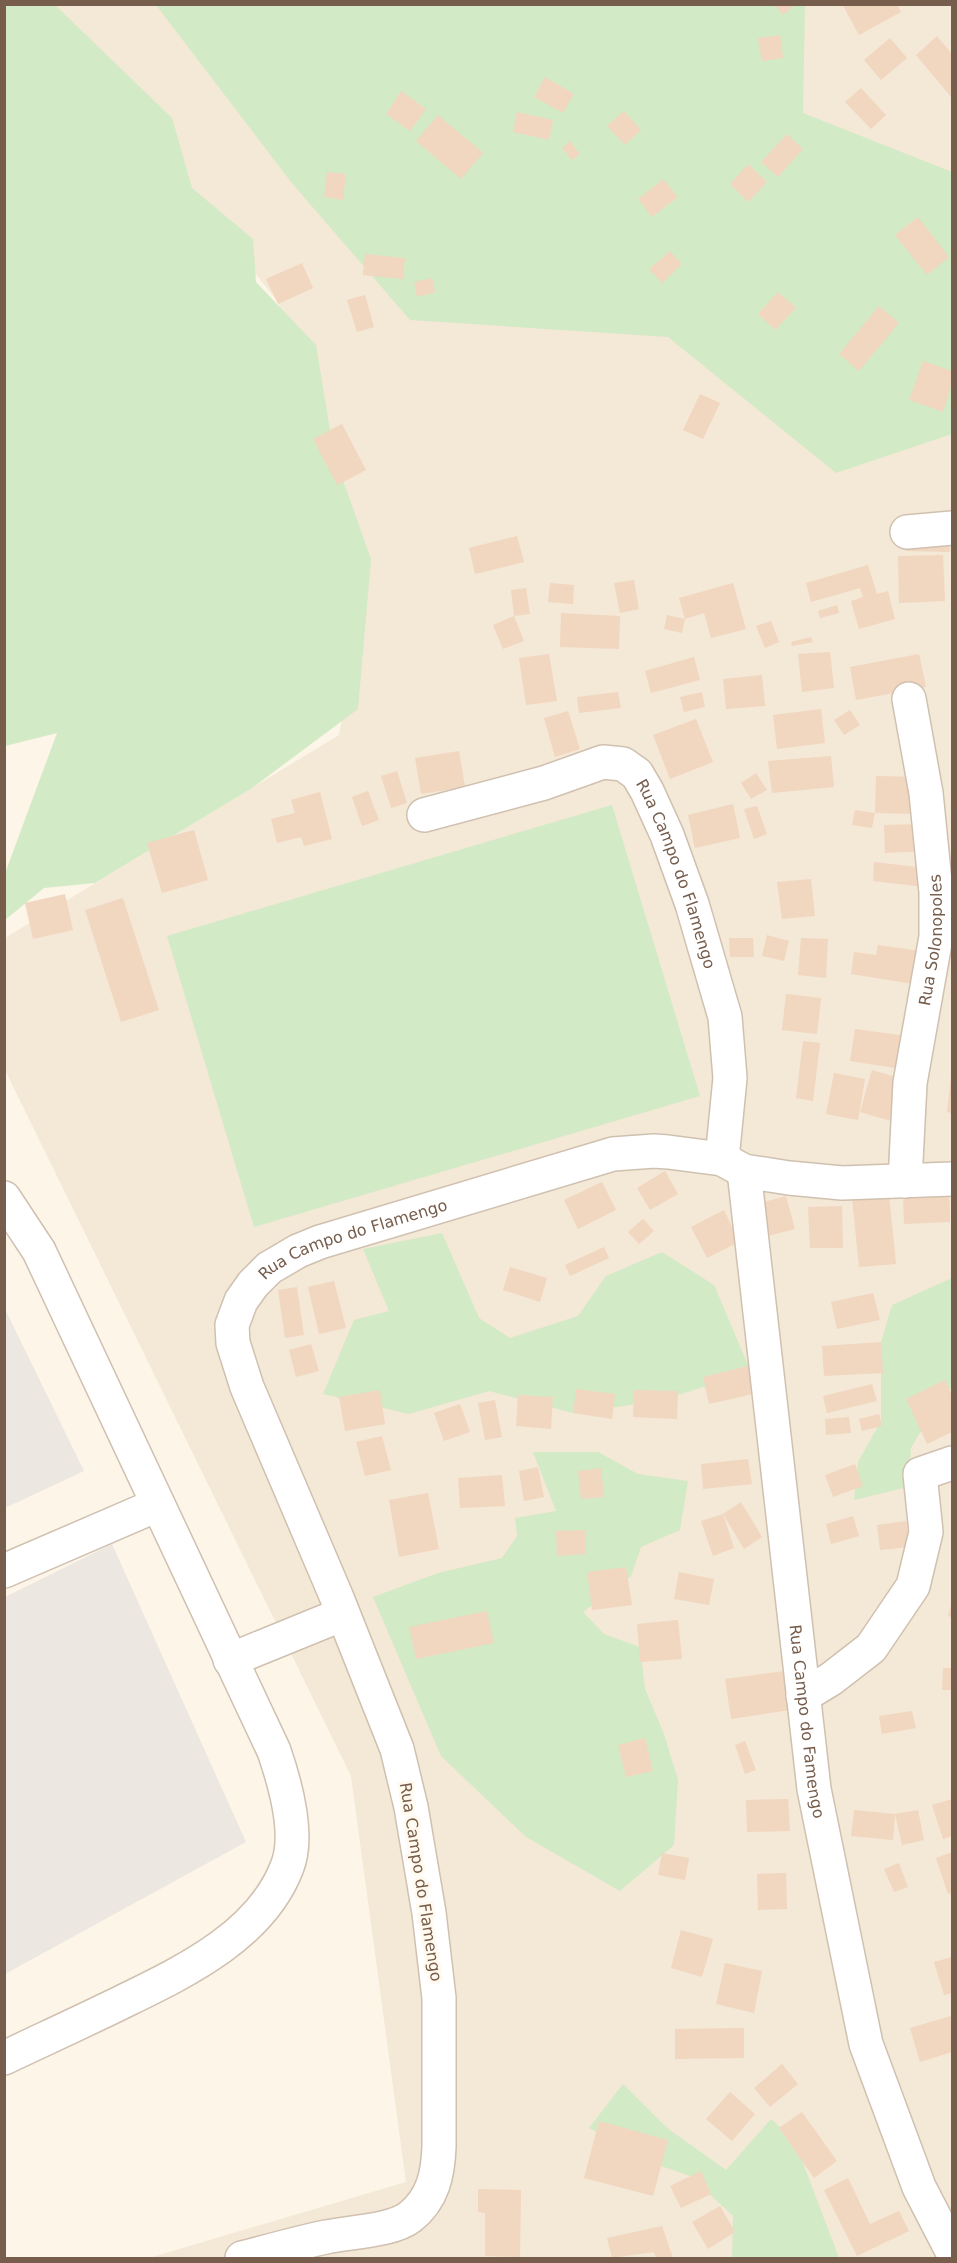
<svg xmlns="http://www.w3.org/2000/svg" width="957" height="2263" font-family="'DejaVu Sans',sans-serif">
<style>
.residential{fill:#f4e8d6}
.industrial{fill:#ede7e1}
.green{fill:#d3eac6}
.building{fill:#f1d6c0}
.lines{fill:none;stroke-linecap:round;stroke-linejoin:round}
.minor-casing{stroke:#d0c0b0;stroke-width:36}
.minor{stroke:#fff;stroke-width:33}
.labels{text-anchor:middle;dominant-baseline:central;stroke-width:6;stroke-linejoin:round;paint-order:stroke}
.street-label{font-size:16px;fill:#765d4c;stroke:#fff9ee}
</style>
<rect width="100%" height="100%" fill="#fcf5e8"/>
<path class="residential" d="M 45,5 L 952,5 L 952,2258 L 149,2258 L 406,2182 L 351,1776 L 5,1070 L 5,938 L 339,735 L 371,559 L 278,302 Z"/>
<path class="industrial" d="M 4,1307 L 84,1471 L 5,1508 L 4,1508 Z
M 112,1544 L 246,1842 L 5,1974 L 5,1597 Z"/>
<path class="green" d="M 5,5 L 55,5 L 172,118 L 192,188 L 253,239 L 256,282 L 316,345 L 334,455 L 371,559 L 358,709 L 252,788 L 95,883 L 44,888 L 5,920 L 4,876 L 57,733 L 5,746 Z
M 156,5 L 805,5 L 803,113 L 952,172 L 952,434 L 836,473 L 668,337 L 410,320 L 291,182 Z
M 612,805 L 700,1096 L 254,1227 L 167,936 Z
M 442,1233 L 479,1318 L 510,1338 L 578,1316 L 606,1276 L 662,1252 L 714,1285 L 751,1372 L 659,1401 L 573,1413 L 489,1391 L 409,1414 L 323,1394 L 354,1320 L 389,1311 L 363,1249 Z
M 952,1278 L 952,1386 L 935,1407 L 911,1448 L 908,1487 L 854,1500 L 858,1462 L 881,1421 L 881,1342 L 892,1305 Z
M 533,1452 L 598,1452 L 638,1474 L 688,1481 L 680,1530 L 641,1547 L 631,1576 L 583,1612 L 604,1634 L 640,1647 L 645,1689 L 664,1734 L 678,1780 L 674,1845 L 620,1891 L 526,1837 L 441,1756 L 373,1597 L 438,1573 L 502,1558 L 517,1536 L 515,1518 L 556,1511 Z
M 623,2084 L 667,2128 L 726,2170 L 771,2119 L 795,2142 L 839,2258 L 732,2258 L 733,2216 L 690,2176 L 661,2166 L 589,2128 Z"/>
<path class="building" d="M 773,4 L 796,4 L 783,15 Z
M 842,4 L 897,4 L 901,12 L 859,35 Z
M 780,35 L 783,58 L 762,61 L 758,38 Z
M 937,36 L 952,54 L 952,98 L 916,55 Z
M 890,38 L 907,58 L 881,80 L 864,60 Z
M 545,77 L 574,94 L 563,113 L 534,97 Z
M 861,88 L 886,115 L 871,129 L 845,102 Z
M 401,91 L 426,109 L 410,131 L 386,114 Z
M 624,111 L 641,130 L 625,145 L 607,126 Z
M 517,112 L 553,120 L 549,140 L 513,132 Z
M 438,115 L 483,153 L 461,179 L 416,141 Z
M 787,134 L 803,149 L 778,177 L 761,162 Z
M 570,141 L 580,154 L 572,160 L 562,148 Z
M 748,164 L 767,182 L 748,202 L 730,184 Z
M 327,172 L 346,174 L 343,200 L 324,197 Z
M 663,179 L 678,197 L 652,217 L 638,199 Z
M 918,217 L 949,257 L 927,275 L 895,235 Z
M 670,251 L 682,264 L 662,283 L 649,269 Z
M 365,254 L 405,258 L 403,279 L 363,275 Z
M 302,263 L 313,288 L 278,304 L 266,279 Z
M 432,278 L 435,292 L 417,297 L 414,282 Z
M 778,292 L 796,308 L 775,330 L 758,314 Z
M 365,295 L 374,327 L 357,332 L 347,300 Z
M 879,306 L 899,323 L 859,371 L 839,354 Z
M 923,361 L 952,371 L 952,382 L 943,412 L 909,400 Z
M 700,394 L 720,403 L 703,439 L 683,430 Z
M 342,424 L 366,470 L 337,485 L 313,439 Z
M 948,535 L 950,552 L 906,551 L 906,537 Z
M 517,536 L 524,562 L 475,574 L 469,548 Z
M 943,555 L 945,601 L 899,603 L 898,556 Z
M 868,565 L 877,594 L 888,591 L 895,619 L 859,629 L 851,601 L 863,597 L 860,588 L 811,602 L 806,583 Z
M 634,580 L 639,609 L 620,613 L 614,583 Z
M 550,583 L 574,585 L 573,604 L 548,602 Z
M 733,583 L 746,629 L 711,638 L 704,613 L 685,619 L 679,598 Z
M 526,588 L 530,614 L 514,616 L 511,590 Z
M 837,605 L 839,613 L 820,618 L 818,611 Z
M 561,613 L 620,616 L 619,649 L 560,647 Z
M 667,615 L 685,619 L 682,633 L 664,629 Z
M 514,616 L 524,641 L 503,649 L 493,625 Z
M 771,621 L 779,642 L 765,648 L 756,626 Z
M 811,637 L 813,642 L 792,646 L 791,642 Z
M 830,652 L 834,688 L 802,692 L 798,654 Z
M 549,654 L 557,701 L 526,705 L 519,658 Z
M 919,654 L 926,687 L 856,700 L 850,667 Z
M 694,657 L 700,680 L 651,693 L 645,671 Z
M 762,675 L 765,706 L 726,709 L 723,679 Z
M 618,692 L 621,708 L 579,713 L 577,697 Z
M 702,692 L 705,707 L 684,712 L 680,697 Z
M 821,709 L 825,743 L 777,749 L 773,715 Z
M 850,710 L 860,725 L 844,735 L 834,720 Z
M 568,711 L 580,749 L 555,757 L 544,718 Z
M 696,719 L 713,762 L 670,779 L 653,735 Z
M 459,751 L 465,787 L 421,794 L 415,758 Z
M 831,756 L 834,787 L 772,793 L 768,761 Z
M 397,771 L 407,803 L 391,808 L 381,776 Z
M 756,773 L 767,790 L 751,799 L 741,783 Z
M 876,776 L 919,777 L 918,814 L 875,813 Z
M 368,791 L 379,820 L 362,826 L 352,797 Z
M 320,792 L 332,839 L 304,846 L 301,837 L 277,843 L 271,819 L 295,813 L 291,800 Z
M 733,804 L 740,838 L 695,848 L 688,815 Z
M 757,806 L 767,834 L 754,839 L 744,809 Z
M 855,810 L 875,813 L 872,828 L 852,825 Z
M 922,824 L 924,851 L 885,853 L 884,825 Z
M 194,830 L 208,880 L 162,893 L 147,843 Z
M 874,862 L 926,868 L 925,887 L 873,881 Z
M 811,879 L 815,916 L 782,919 L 777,882 Z
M 65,894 L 73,930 L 33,939 L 25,903 Z
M 123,898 L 159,1010 L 121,1022 L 85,910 Z
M 767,935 L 789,941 L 784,961 L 762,956 Z
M 729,938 L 753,938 L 754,957 L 730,957 Z
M 801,938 L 828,939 L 826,978 L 798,975 Z
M 878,945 L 920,951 L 914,984 L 851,974 L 854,952 L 876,955 Z
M 786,994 L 821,998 L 817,1034 L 782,1030 Z
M 855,1029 L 907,1036 L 902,1069 L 850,1061 Z
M 803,1041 L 820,1043 L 813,1101 L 796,1098 Z
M 872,1070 L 903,1079 L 891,1121 L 860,1112 Z
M 834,1073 L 865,1079 L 858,1120 L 826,1114 Z
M 951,1078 L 952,1078 L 952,1113 L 947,1112 Z
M 665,1171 L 678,1194 L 650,1210 L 637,1188 Z
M 602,1182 L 616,1210 L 578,1229 L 564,1200 Z
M 949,1190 L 950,1222 L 904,1224 L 903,1193 Z
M 889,1194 L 896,1264 L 859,1267 L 852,1198 Z
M 786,1196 L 795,1229 L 768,1236 L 760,1203 Z
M 842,1206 L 843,1248 L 810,1248 L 808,1207 Z
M 724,1210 L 739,1242 L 707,1258 L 691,1227 Z
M 643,1219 L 654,1231 L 639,1244 L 628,1232 Z
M 604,1247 L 609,1258 L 570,1276 L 565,1265 Z
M 510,1267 L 547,1278 L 540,1302 L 503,1290 Z
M 334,1281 L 346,1328 L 319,1334 L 308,1287 Z
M 297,1287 L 304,1335 L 285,1338 L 278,1290 Z
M 873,1293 L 880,1320 L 837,1329 L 831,1302 Z
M 881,1342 L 883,1373 L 824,1376 L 822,1346 Z
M 311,1344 L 319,1371 L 296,1377 L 289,1350 Z
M 755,1364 L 762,1392 L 709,1404 L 703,1377 Z
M 945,1380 L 952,1395 L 952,1432 L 927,1444 L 906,1399 Z
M 872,1384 L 877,1401 L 827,1413 L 823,1396 Z
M 576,1389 L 615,1394 L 612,1419 L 573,1413 Z
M 380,1390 L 385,1424 L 345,1431 L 339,1397 Z
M 634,1390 L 678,1391 L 677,1419 L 633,1417 Z
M 518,1395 L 553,1397 L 551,1429 L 516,1426 Z
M 495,1400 L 502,1437 L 485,1440 L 478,1403 Z
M 460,1404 L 470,1432 L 444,1441 L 434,1413 Z
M 879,1414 L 882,1426 L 862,1431 L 859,1419 Z
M 849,1417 L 851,1433 L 826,1435 L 825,1419 Z
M 382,1436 L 391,1470 L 365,1476 L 356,1442 Z
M 748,1459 L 752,1484 L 703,1489 L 701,1464 Z
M 855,1464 L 863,1486 L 833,1497 L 825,1475 Z
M 538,1467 L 544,1497 L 524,1501 L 519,1471 Z
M 601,1468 L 604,1497 L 581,1499 L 578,1471 Z
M 502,1475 L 505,1506 L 460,1508 L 458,1478 Z
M 428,1493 L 439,1549 L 399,1557 L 389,1500 Z
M 741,1502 L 762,1537 L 744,1549 L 723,1514 Z
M 723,1514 L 734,1548 L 713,1556 L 701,1521 Z
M 853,1516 L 859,1536 L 831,1544 L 826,1524 Z
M 906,1521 L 910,1547 L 880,1550 L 877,1525 Z
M 585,1530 L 586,1554 L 557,1556 L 556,1531 Z
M 626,1567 L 632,1605 L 592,1610 L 587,1572 Z
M 679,1572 L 714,1579 L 709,1605 L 674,1599 Z
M 952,1602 L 952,1617 L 948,1616 Z
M 487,1611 L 494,1643 L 416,1659 L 409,1627 Z
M 678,1620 L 682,1659 L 640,1662 L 637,1624 Z
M 943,1668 L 952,1668 L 952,1690 L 942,1690 Z
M 784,1671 L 790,1710 L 731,1719 L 725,1679 Z
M 912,1711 L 916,1728 L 882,1734 L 879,1716 Z
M 645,1738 L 653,1771 L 626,1777 L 618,1745 Z
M 745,1741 L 756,1770 L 745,1774 L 735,1745 Z
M 788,1799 L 790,1831 L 747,1832 L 746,1800 Z
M 952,1799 L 952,1836 L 943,1839 L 932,1805 Z
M 854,1810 L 895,1814 L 918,1810 L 924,1840 L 902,1845 L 895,1814 L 893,1840 L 851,1836 Z
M 952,1852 L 952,1892 L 948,1894 L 936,1858 Z
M 662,1853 L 689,1858 L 685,1880 L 658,1875 Z
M 899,1863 L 908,1887 L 894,1892 L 884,1869 Z
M 786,1873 L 787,1909 L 758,1910 L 757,1874 Z
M 681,1930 L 713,1939 L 702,1977 L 671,1968 Z
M 952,1957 L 952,1993 L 944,1995 L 934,1962 Z
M 725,1963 L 762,1971 L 754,2013 L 716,2004 Z
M 951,2016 L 952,2052 L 920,2062 L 910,2028 Z
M 744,2028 L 744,2058 L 675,2059 L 675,2029 Z
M 782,2064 L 798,2084 L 770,2107 L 754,2088 Z
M 730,2092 L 755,2114 L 732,2141 L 706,2119 Z
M 802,2112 L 837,2161 L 814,2178 L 779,2128 Z
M 599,2121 L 668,2140 L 653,2196 L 584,2178 Z
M 701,2171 L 711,2194 L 681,2208 L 670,2186 Z
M 848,2178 L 870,2224 L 899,2211 L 909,2231 L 857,2256 L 824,2190 Z
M 478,2189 L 521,2190 L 520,2257 L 485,2256 L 485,2213 L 478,2212 Z
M 720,2206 L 735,2232 L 708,2249 L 692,2222 Z
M 662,2226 L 673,2258 L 656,2258 L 654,2252 L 612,2258 L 607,2238 Z"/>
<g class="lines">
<g class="minor-casing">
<g id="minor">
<path d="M 907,532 L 952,528"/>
<path id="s1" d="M 424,815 L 544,783 L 603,762 L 623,764 L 637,774 L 647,791 L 667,835 L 692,904 L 725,1017 L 730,1078 L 722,1159"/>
<path id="s2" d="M 744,1171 L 814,1789 L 866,2044 L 919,2187 L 952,2251"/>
<path id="s3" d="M 905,1181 L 910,1083 L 936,937 L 936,892 L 926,793 L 909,699"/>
<path d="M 4,1198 L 39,1251 L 274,1751 C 285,1783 300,1835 287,1867 C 260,1938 179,1974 116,2005 C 79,2023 42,2040 4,2058"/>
<path d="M 4,1571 L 157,1505"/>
<path d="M 230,1660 L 343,1614"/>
<path d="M 803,1696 L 831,1679 L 871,1648 L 913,1586 L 926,1532 L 920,1474 L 952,1463"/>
<path id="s4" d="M 242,2258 C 269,2251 298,2243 326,2237 C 349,2232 392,2231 410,2217 C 433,2199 438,2174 439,2147 L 439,1998 L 429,1913 L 411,1807 L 397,1749 L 337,1598 L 247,1387 L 233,1343 L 232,1325 L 241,1301 L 253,1284 L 269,1268 L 298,1251 L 320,1242 L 613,1154 L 654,1151 L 668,1152 L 722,1159 L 744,1171 L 789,1178 L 842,1183 L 952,1179"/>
</g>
</g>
<use href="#minor" class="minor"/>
</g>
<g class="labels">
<g class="street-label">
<text stroke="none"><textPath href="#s1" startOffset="332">Rua Campo do Flamengo</textPath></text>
<text stroke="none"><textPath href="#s3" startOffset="243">Rua Solonopoles</textPath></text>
<text stroke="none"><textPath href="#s4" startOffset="1268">Rua Campo do Flamengo</textPath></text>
<text stroke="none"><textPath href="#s2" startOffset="554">Rua Campo do Famengo</textPath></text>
<text transform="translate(421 1882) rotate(81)">Rua Campo do Flamengo</text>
</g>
</g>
<rect width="957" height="2263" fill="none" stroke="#765d4c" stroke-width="12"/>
</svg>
